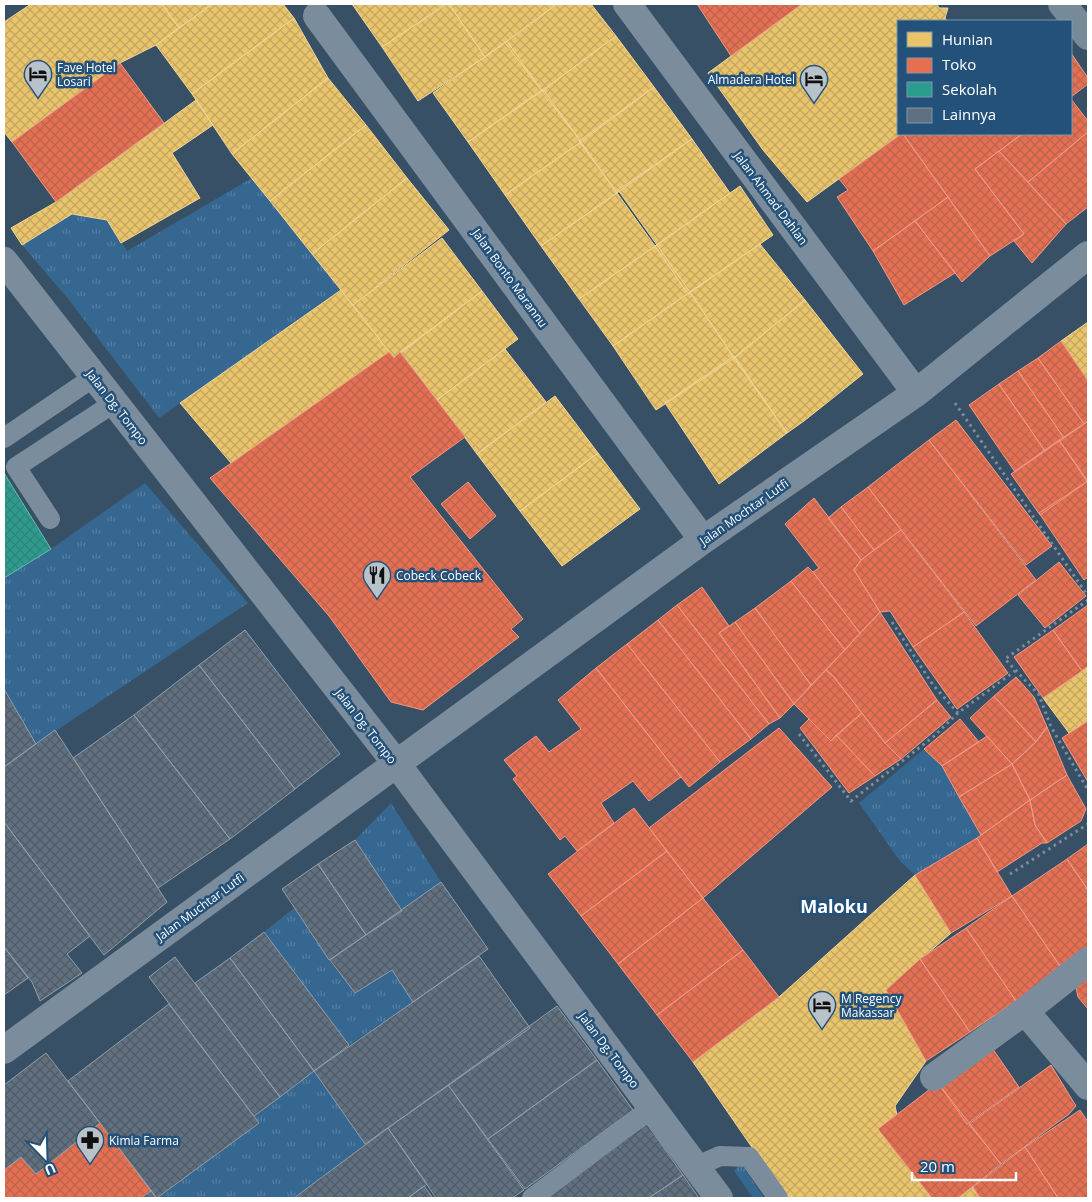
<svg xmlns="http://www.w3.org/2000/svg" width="1092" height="1202" font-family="'Open Sans',sans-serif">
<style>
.grass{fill:url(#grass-tufts)}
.homes{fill:url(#homes-cross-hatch);stroke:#f0d697}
.shops{fill:url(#shops-cross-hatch);stroke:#ee9a85}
.schools{fill:url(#schools-cross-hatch);stroke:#6abab1}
.building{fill:url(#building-cross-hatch);stroke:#8f9fac}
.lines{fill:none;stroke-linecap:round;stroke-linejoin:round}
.path{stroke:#7b8d9d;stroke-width:3;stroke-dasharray:2.5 4;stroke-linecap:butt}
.lane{stroke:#7b8d9d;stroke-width:20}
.street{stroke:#7b8d9d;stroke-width:28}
.secondary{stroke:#778a99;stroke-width:28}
.labels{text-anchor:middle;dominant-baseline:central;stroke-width:5;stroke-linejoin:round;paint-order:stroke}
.poi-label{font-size:12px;fill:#fff;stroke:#23517a;text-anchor:start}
.street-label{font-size:12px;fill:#fff;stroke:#23517a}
.district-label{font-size:18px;font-weight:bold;fill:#fff;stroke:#23517a}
</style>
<defs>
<pattern id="grass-tufts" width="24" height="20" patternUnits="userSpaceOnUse" patternTransform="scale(1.25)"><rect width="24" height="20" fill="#366791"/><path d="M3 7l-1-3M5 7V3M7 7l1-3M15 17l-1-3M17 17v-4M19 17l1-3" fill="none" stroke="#547ea2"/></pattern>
<pattern id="homes-cross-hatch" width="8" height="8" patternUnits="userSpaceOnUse" patternTransform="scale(1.25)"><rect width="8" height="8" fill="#e9c46a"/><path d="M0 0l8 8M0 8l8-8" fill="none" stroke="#c2a662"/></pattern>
<pattern id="shops-cross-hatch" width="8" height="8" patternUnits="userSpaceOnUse" patternTransform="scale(1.25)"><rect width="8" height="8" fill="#e76f51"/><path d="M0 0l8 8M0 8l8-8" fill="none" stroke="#b86450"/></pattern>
<pattern id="schools-cross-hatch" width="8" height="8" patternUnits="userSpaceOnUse" patternTransform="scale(1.25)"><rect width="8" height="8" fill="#2a9d8f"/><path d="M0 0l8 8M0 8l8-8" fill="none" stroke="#368178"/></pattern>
<pattern id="building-cross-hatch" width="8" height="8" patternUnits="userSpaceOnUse" patternTransform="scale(1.25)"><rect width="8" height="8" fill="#5e7081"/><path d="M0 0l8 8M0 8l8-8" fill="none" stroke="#535a61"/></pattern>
</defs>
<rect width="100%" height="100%" fill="#375066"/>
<path class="grass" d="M 252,178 L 341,290 L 159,418 L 69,300 L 22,245 L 72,214 L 107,220 L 127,251 Z
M 145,483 L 248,603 L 36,744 L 4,689 L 4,578 L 51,549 Z
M 924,749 L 942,766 L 981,835 L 915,875 L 900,861 L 859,803 Z
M 391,803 L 441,882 L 402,911 L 355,840 Z
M 294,908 L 329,960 L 355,993 L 392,970 L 413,1002 L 349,1045 L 264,932 Z
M 314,1071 L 366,1145 L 294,1198 L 158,1198 L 258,1123 L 254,1116 Z
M 741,1163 L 764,1198 L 753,1198 L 734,1171 Z"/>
<path class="homes" d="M 31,4 L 162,4 L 179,28 L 156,45 L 120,63 L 12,142 L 4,132 L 4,22 Z
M 162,4 L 212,4 L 179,28 Z
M 212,4 L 283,4 L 294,18 L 192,94 L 156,45 Z
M 352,4 L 446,4 L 382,47 Z
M 447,4 L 449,4 L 485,57 L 418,101 L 382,47 Z
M 449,4 L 557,4 L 485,57 Z
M 557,4 L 591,4 L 616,36 L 542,91 L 505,43 Z
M 802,4 L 937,4 L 939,8 L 948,8 L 945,18 L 947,21 L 898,21 L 898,134 L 901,134 L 807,202 L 763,150 L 708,73 Z
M 294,18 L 328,78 L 232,154 L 192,94 Z
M 616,36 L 654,87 L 581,142 L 542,91 Z
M 507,41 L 542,91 L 468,142 L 433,93 Z
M 328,78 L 366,125 L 270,201 L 232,154 Z
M 654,87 L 692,139 L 617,193 L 579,141 Z
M 543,89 L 581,142 L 505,195 L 468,142 Z
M 196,100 L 213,125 L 172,153 L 200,198 L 121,243 L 107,220 L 72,214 L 22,245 L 11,228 L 56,202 Z
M 366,125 L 407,178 L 312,254 L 270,201 Z
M 692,139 L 730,193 L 657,245 L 618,190 Z
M 581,142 L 617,193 L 541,246 L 505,195 Z
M 407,178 L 449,230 L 353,305 L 312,254 Z
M 740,186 L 773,235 L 688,294 L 655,246 Z
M 617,193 L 655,246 L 579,299 L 541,246 Z
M 442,238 L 482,291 L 394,358 L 353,305 Z
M 760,244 L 805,300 L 734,358 L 690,292 Z
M 657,245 L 690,292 L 613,346 L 579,299 Z
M 341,290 L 389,352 L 231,463 L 180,403 Z
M 482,291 L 518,339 L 437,400 L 400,352 Z
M 690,292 L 734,358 L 656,410 L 613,346 Z
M 805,300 L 863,374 L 804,421 L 787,433 L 734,358 Z
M 1088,322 L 1088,381 L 1061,341 Z
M 505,349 L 546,402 L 477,454 L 437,400 Z
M 734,356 L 787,433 L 719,484 L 665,403 Z
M 555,396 L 598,453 L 520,511 L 477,454 Z
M 598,453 L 640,509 L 562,566 L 520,511 Z
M 1088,666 L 1088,721 L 1069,733 L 1043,698 Z
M 915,875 L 951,933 L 886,990 L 926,1061 L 895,1106 L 897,1115 L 878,1129 L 932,1198 L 787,1198 L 693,1062 L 779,997 Z
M 973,1187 L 980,1198 L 958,1198 Z"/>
<path class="shops" d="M 697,4 L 802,4 L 731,56 Z
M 1071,53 L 1088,78 L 1088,84 L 1071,97 Z
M 120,63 L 164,123 L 56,202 L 12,142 Z
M 1071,99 L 1088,121 L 1088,132 L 1028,182 L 999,151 L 1022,134 L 1071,134 Z
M 1088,132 L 1088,207 L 1066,224 L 1028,182 Z
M 901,134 L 903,134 L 948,197 L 873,251 L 837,197 L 848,190 L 839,179 Z
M 903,134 L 1022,134 L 975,169 L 1024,234 L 990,256 Z
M 999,151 L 1066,224 L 1032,263 L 1014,241 L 1024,234 L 975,169 Z
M 948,197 L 990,256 L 962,282 L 915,221 Z
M 915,221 L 955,273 L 904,305 L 873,251 Z
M 1061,341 L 1088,381 L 1088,421 L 1084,424 L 1038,358 Z
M 389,352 L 394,358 L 400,352 L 465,437 L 410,477 L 523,619 L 511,629 L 519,637 L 423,710 L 391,702 L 329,616 L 210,478 Z
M 1038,358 L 1084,424 L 1064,438 L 1018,371 Z
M 1018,371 L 1064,438 L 1045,451 L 999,384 Z
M 999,384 L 1045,451 L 1015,472 L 969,405 Z
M 956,420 L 1052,546 L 1026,565 L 929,440 Z
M 1087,422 L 1088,424 L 1088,483 L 1059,440 Z
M 929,440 L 1036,580 L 976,626 L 868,487 Z
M 1059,440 L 1088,481 L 1040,515 L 1011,474 Z
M 1088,481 L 1088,577 L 1084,580 L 1039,513 Z
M 468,482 L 496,516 L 470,539 L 441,504 Z
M 868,487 L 901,530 L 874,550 L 841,507 Z
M 814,498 L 861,560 L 854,570 L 880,612 L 860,633 L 813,572 L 819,568 L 785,524 Z
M 841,507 L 874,550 L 861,560 L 828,518 Z
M 901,530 L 964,612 L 913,647 L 890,611 L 880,612 L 854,570 L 861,560 Z
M 1059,562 L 1086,596 L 1045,628 L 1018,595 Z
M 808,567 L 813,572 L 860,633 L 845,650 L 791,581 Z
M 791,581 L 845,650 L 811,685 L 755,608 Z
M 702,587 L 729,626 L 719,633 L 780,718 L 769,724 L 677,605 Z
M 677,605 L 769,724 L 751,739 L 658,620 Z
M 1088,605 L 1088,666 L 1082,671 L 1053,630 Z
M 755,608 L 811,685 L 794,704 L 735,622 Z
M 880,612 L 937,700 L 885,743 L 834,677 L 826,670 Z
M 964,612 L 1008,673 L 957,709 L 913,647 Z
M 658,620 L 751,739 L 720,762 L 627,644 Z
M 735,622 L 794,704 L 780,718 L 719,633 Z
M 1053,630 L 1082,671 L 1043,698 L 1014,657 Z
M 627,644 L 720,762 L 689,787 L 596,668 Z
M 596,668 L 681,777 L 649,801 L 633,781 L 601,803 L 614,823 L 577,851 L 565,836 L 560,840 L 513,779 L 517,776 L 504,760 L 536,736 L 549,752 L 581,729 L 558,700 Z
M 826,670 L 834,677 L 862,713 L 831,741 L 794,704 Z
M 1016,677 L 1034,697 L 1047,727 L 1036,742 L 994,696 Z
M 994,696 L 1036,742 L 1012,764 L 970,718 Z
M 937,700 L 951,717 L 901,759 L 885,743 Z
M 862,713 L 885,743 L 901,759 L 875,776 L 836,735 Z
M 809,719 L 831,741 L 836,735 L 875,776 L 849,793 L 800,728 Z
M 960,719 L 979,742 L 942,766 L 924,749 Z
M 1088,721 L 1088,782 L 1062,738 Z
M 1047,727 L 1067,775 L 1030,800 L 1012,764 L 1036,742 Z
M 779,728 L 832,787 L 703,898 L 649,828 Z
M 987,736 L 1012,764 L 959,797 L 942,766 Z
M 1012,764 L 1030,800 L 981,835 L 959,797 Z
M 1067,775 L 1086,809 L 1081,821 L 1047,843 L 1035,825 L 1030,800 Z
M 1030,800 L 1035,825 L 1047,843 L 1042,843 L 997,872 L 977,838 Z
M 634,808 L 667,851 L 581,916 L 548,874 Z
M 977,838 L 1012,896 L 951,933 L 915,875 Z
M 1088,844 L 1088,890 L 1067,859 Z
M 667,851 L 703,898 L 618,964 L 581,916 Z
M 1067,859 L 1088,890 L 1088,952 L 1062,969 L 1012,896 Z
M 1012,896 L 1062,969 L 1016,1001 L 966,928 Z
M 703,898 L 743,950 L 657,1015 L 618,964 Z
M 966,928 L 1016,1001 L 970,1032 L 920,959 Z
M 743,950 L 779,997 L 693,1062 L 657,1015 Z
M 920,959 L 970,1032 L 926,1061 L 886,990 Z
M 1088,972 L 1088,1009 L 1078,997 L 1075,983 Z
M 988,1042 L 1019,1087 L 967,1124 L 938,1083 Z
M 1051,1065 L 1076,1106 L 1069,1114 L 1001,1164 L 969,1124 Z
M 938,1083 L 1001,1164 L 958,1198 L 932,1198 L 878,1129 Z
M 1080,1110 L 1088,1122 L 1088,1198 L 1058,1198 L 1025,1147 Z
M 100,1123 L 151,1191 L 141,1198 L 4,1198 L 4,1170 L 21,1157 L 36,1174 Z
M 1025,1147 L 1058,1198 L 980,1198 L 973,1187 Z"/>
<path class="schools" d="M 4,473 L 51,549 L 4,578 Z"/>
<path class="building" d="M 245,630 L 340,754 L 295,789 L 199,665 Z
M 199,665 L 295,789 L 230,839 L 134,715 Z
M 4,689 L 36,744 L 4,767 Z
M 134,715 L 230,839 L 158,888 L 73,758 Z
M 55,730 L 167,902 L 104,955 L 4,822 L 4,767 Z
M 4,822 L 90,936 L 67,954 L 82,973 L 40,1001 L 32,982 L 4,947 Z
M 355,840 L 402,911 L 366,935 L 318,864 Z
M 318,864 L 366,935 L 329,960 L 282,889 Z
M 441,882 L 488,949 L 413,1002 L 392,970 L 355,993 L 330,960 Z
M 264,932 L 349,1045 L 314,1071 L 230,958 Z
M 4,947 L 28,978 L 4,995 Z
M 479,956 L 530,1028 L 365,1144 L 314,1071 Z
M 175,957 L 280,1097 L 254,1116 L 149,977 Z
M 230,958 L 314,1071 L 280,1097 L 195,983 Z
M 169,1004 L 259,1123 L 157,1198 L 68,1081 Z
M 557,1006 L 597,1060 L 488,1139 L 448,1085 Z
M 46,1053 L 100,1123 L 36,1174 L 21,1157 L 4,1170 L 4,1085 Z
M 597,1060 L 633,1110 L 525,1189 L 488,1139 Z
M 448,1085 L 524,1190 L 512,1198 L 436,1198 L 388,1128 Z
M 647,1124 L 683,1175 L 649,1198 L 540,1198 Z
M 388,1128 L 427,1184 L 408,1198 L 294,1198 Z
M 683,1175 L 699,1198 L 649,1198 Z
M 424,1186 L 433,1198 L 408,1198 Z
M 151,1191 L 156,1198 L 141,1198 Z"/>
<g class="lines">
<path class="path" d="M 955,403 L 1088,596
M 1088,600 L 1005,659 L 1039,695 L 1051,727 L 1088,790
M 892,622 L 933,685 L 958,713
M 799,734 L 851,801 L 933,737 L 958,713 L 1015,671
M 1010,874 L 1088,824"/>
<path class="lane" d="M 4,438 L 94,377
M 50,519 L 16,467 L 114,403
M 695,1167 L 720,1156 L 749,1157 L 778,1198
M 532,1198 L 641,1116 L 652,1109"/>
<path class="street" d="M 627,4 L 916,393
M 317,16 L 703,540
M 4,261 L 396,763 L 719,1198
M 1088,961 L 1025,1011 L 1088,1086
M 4,1050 L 703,540 L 916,393 L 1088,255
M 934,1077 L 1025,1011"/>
<path class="secondary" d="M 1062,4 L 1088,36"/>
</g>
<defs>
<g id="hotel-pin" transform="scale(1.4375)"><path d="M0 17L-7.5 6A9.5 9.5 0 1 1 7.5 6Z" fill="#b9c2c9" stroke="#23517a"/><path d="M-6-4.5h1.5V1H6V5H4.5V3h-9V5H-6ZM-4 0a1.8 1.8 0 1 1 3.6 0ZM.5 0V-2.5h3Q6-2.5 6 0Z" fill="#111"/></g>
<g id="restaurant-pin" transform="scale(1.4375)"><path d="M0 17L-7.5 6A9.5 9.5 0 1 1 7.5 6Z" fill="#b9c2c9" stroke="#23517a"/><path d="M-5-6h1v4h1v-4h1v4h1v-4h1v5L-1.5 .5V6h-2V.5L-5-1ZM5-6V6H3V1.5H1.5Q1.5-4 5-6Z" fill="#111"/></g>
<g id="pharmacy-pin" transform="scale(1.4375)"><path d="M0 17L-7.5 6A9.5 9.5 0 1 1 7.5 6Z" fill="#b9c2c9" stroke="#23517a"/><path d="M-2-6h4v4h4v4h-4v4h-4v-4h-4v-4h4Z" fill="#111"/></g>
</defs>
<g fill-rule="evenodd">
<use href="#hotel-pin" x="38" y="74"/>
<use href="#hotel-pin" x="814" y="79"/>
<use href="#restaurant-pin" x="377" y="575"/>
<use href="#hotel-pin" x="822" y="1005"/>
<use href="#pharmacy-pin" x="90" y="1140"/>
</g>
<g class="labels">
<g class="poi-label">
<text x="57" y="67">Fave Hotel<tspan x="57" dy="14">Losari</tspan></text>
<text x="795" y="79" text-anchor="end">Almadera Hotel</text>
<text x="396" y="575">Cobeck Cobeck</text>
<text x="841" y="998">M Regency<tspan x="841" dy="14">Makassar</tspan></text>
<text x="109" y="1140">Kimia Farma</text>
</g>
<g class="street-label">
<text transform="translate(771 198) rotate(53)">Jalan Ahmad Dahlan</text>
<text transform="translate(510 278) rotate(54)">Jalan Bonto Marannu</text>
<text transform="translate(117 407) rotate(52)">Jalan Dg. Tompo</text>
<text transform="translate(744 512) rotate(-35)">Jalan Mochtar Lutfi</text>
<text transform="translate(366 726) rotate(52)">Jalan Dg. Tompo</text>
<text transform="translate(200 907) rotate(-36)">Jalan Muchtar Lutfi</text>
<text transform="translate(609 1050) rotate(53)">Jalan Dg. Tompo</text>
</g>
<g class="district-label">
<text x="834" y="906">Maloku</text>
</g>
</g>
<rect width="1092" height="1202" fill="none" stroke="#ffffff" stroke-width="10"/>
<rect x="897" y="20" width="175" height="115" fill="#23517a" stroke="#7b97af"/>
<rect x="907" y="32" width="25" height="15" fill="#e9c46a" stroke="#7b97af"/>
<text x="942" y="45" font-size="15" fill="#ffffff">Hunian</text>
<rect x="907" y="58" width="25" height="15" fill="#e76f51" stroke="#7b97af"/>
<text x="942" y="70" font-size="15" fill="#ffffff">Toko</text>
<rect x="907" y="82" width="25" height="15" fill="#2a9d8f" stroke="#7b97af"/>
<text x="942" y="95" font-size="15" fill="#ffffff">Sekolah</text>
<rect x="907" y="108" width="25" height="15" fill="#5e7081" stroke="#7b97af"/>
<text x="942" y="120" font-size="15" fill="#ffffff">Lainnya</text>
<g transform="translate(45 1157) rotate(157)" stroke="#23517a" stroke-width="4" paint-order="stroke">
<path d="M0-4L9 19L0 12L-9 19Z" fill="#ffffff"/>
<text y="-8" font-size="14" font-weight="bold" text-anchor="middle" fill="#ffffff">U</text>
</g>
<path d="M912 1172v8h104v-8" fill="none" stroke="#ffffff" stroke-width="2.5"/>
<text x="920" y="1172" font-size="15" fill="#ffffff" stroke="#23517a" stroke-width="4" paint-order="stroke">20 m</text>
</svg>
